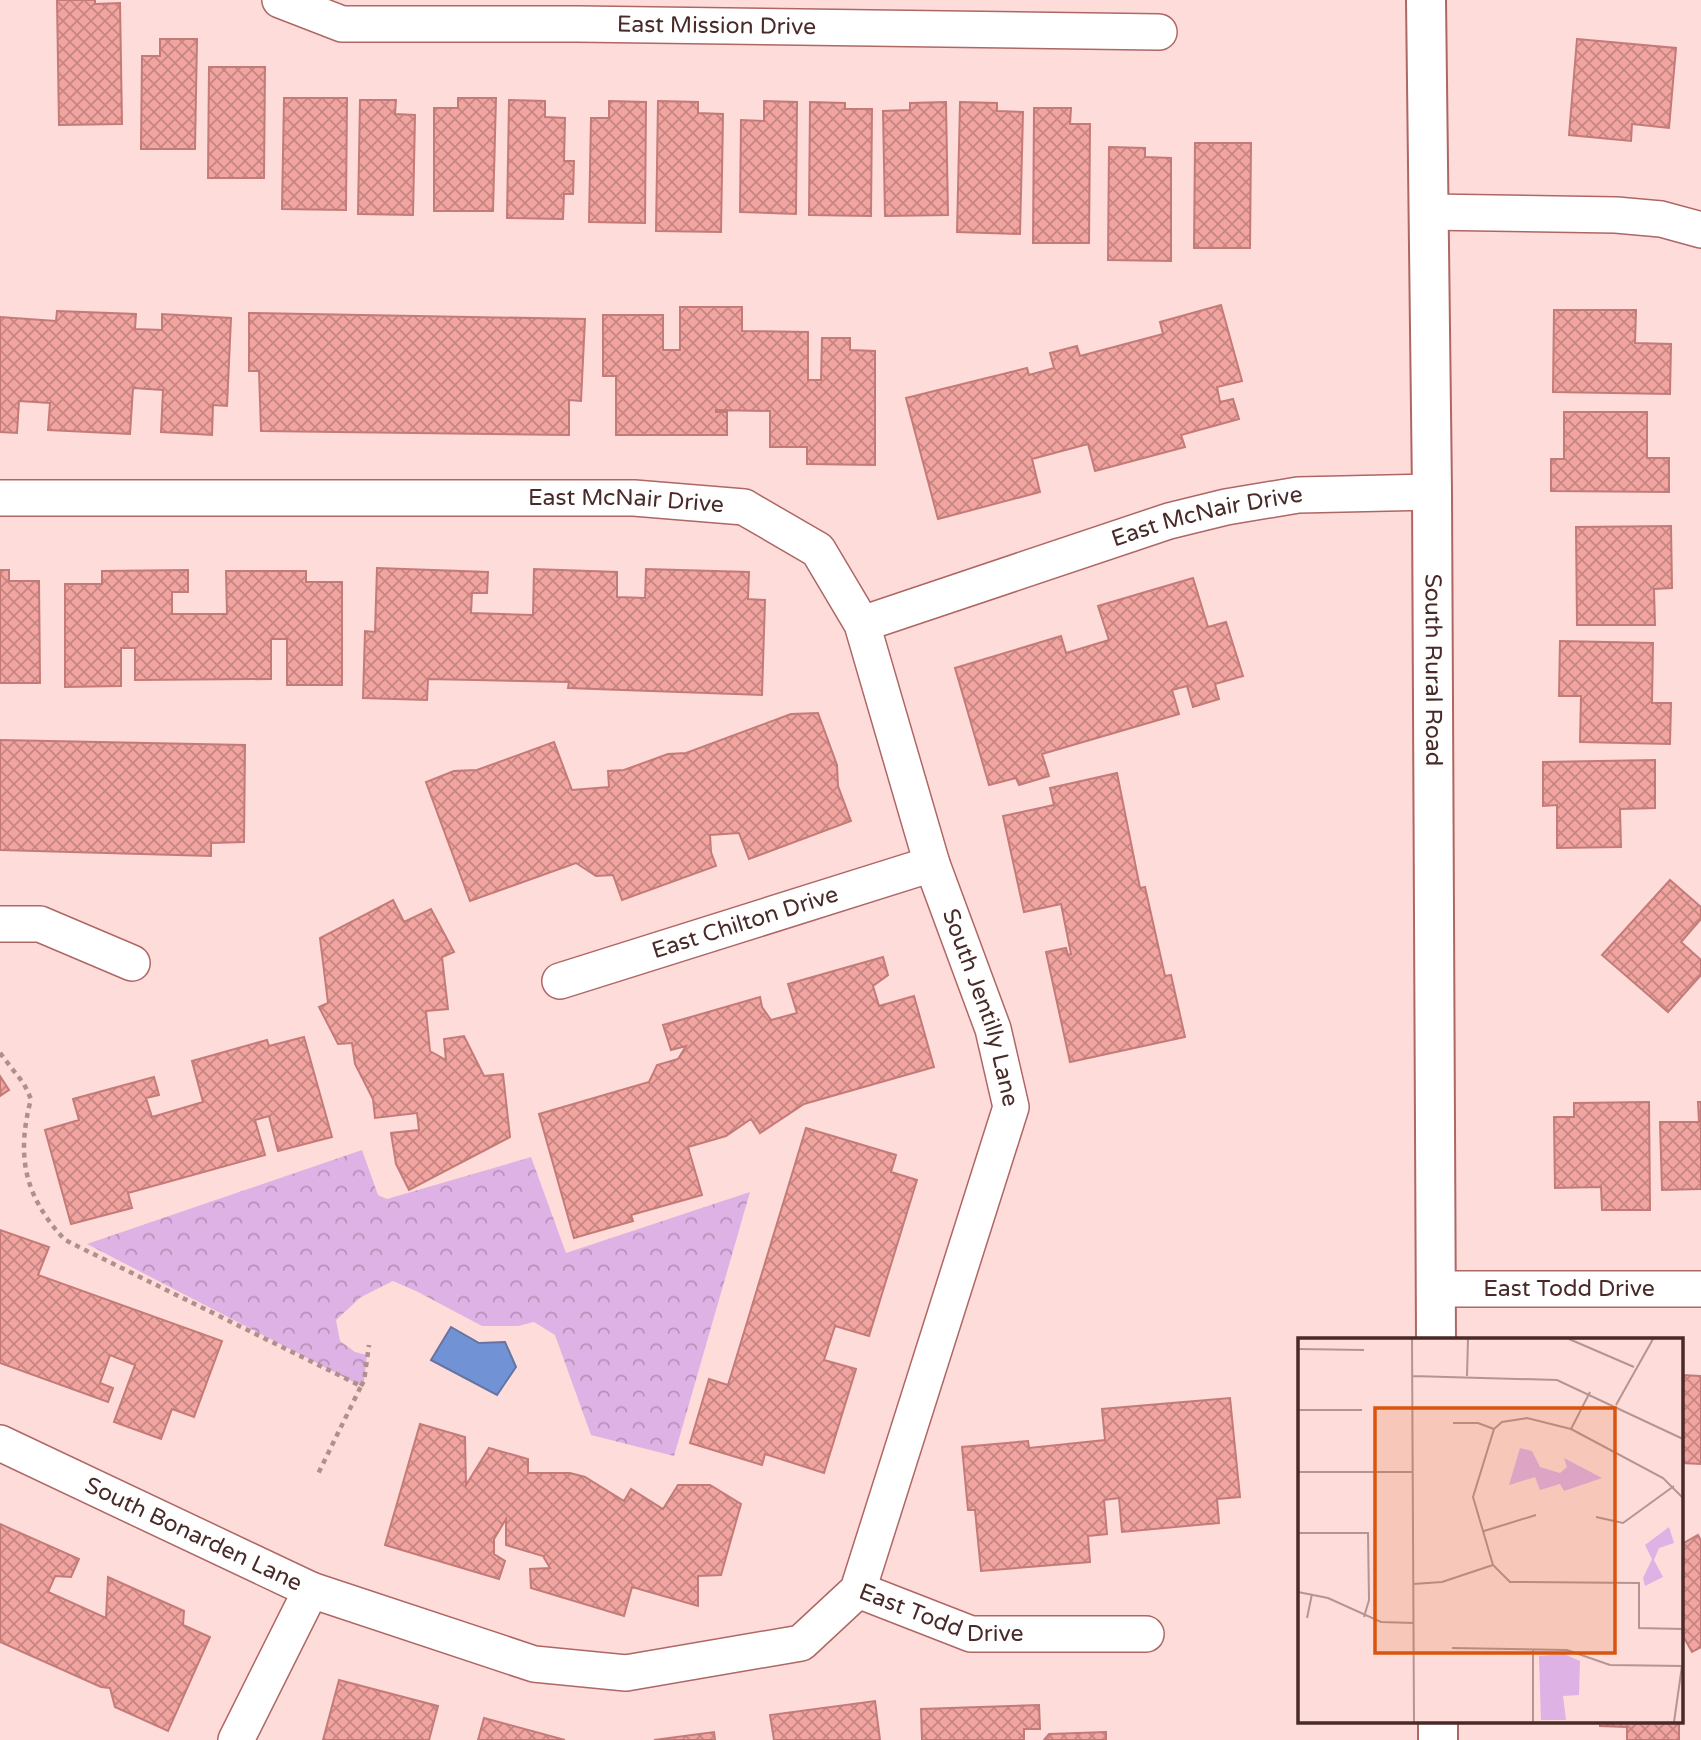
<svg xmlns="http://www.w3.org/2000/svg" width="1701" height="1740" font-family="'Varela Round',sans-serif">
<style>
.park{fill:url(#park-crowns)}
.water{fill:#7193d5;stroke:#6574a1;stroke-width:2}
.building{fill:url(#building-cross-hatch);stroke:#c47b78;stroke-width:2}
.lines{fill:none;stroke-linecap:round;stroke-linejoin:round}
.street-casing{stroke:#ae6764;stroke-width:38}
.secondary-casing{stroke:#ae6764;stroke-width:42}
.path{stroke:#b0908d;stroke-width:4.5;stroke-dasharray:5 5;stroke-linecap:butt}
.street{stroke:#fff;stroke-width:35}
.secondary{stroke:#fff;stroke-width:38}
.labels{text-anchor:middle;dominant-baseline:central;stroke-width:6;stroke-linejoin:round;paint-order:stroke}
.street-label{font-size:23px;fill:#482a28;stroke:#fddcd9}
.inset-road{fill:none;stroke:#b59592;stroke-width:2}
.view{fill:#d8540f;fill-opacity:0.15;stroke:#d8540f;stroke-width:3.5}
.inset-edge{fill:none;stroke:#482a28;stroke-width:3.5}
</style>
<defs>
<pattern id="park-crowns" width="20" height="18" patternUnits="userSpaceOnUse" patternTransform="scale(1.75)"><rect width="20" height="18" fill="#deb2e4"/><path d="M2 6a3 3 0 1 1 6 0M12 15a3 3 0 1 1 6 0" fill="none" stroke="#b691b9"/></pattern>
<pattern id="building-cross-hatch" width="8" height="8" patternUnits="userSpaceOnUse" patternTransform="scale(1.75)"><rect width="8" height="8" fill="#f1a4a0"/><path d="M0 0l8 8M0 8l8-8" fill="none" stroke="#c58682"/></pattern>
</defs>
<rect width="100%" height="100%" fill="#fddcd9"/>
<path class="park" d="M 362,1150 L 378,1195 L 387,1199 L 531,1157 L 566,1253 L 750,1192 L 674,1456 L 591,1435 L 555,1335 L 534,1322 L 518,1326 L 482,1326 L 418,1292 L 393,1281 L 361,1297 L 336,1320 L 340,1341 L 355,1352 L 367,1355 L 364,1381 L 361,1386 L 87,1244 Z"/>
<path class="water" d="M 451,1327 L 479,1343 L 505,1342 L 516,1367 L 497,1395 L 431,1360 Z"/>
<path class="building" d="M 57,0 L 95,0 L 95,4 L 120,3 L 122,124 L 59,125 Z
M 160,39 L 197,39 L 195,149 L 141,149 L 142,56 L 160,56 Z
M 1577,39 L 1676,48 L 1669,128 L 1632,124 L 1631,141 L 1569,135 Z
M 209,67 L 265,67 L 264,178 L 208,178 Z
M 284,98 L 347,98 L 346,210 L 282,209 Z
M 458,98 L 496,98 L 493,211 L 434,211 L 434,108 L 458,108 Z
M 360,100 L 396,100 L 395,114 L 415,115 L 413,215 L 358,214 Z
M 509,100 L 545,101 L 545,117 L 565,118 L 564,161 L 574,161 L 573,194 L 564,194 L 563,219 L 507,218 Z
M 609,101 L 646,102 L 645,223 L 589,222 L 591,118 L 609,118 Z
M 658,101 L 698,102 L 698,113 L 723,114 L 721,232 L 656,231 Z
M 764,101 L 797,102 L 796,214 L 740,212 L 741,120 L 764,121 Z
M 810,102 L 845,103 L 845,109 L 872,109 L 871,216 L 809,215 Z
M 946,102 L 948,215 L 885,216 L 883,111 L 910,110 L 910,103 Z
M 960,102 L 997,103 L 997,111 L 1023,112 L 1020,234 L 957,232 Z
M 1034,108 L 1071,108 L 1070,124 L 1090,124 L 1089,243 L 1033,243 Z
M 1195,143 L 1251,143 L 1250,248 L 1194,248 Z
M 1109,147 L 1145,148 L 1145,157 L 1171,158 L 1171,261 L 1108,260 Z
M 1221,305 L 1242,381 L 1217,387 L 1220,402 L 1233,399 L 1239,419 L 1181,435 L 1185,447 L 1095,471 L 1088,444 L 1032,459 L 1040,492 L 938,519 L 906,398 L 1027,368 L 1029,375 L 1054,368 L 1050,353 L 1077,346 L 1080,356 L 1163,334 L 1160,322 Z
M 680,307 L 742,307 L 742,331 L 808,332 L 808,380 L 821,380 L 822,338 L 850,338 L 850,350 L 875,351 L 875,465 L 807,464 L 807,447 L 770,447 L 770,411 L 716,410 L 716,412 L 727,412 L 727,435 L 616,435 L 616,376 L 603,376 L 603,315 L 663,315 L 663,350 L 680,350 Z
M 1554,310 L 1636,310 L 1635,343 L 1671,344 L 1670,394 L 1553,392 Z
M 57,311 L 136,314 L 135,329 L 162,330 L 162,314 L 231,318 L 227,406 L 213,405 L 212,435 L 161,432 L 163,390 L 133,388 L 130,434 L 48,430 L 50,403 L 19,401 L 17,433 L 0,432 L 0,317 L 56,321 Z
M 249,313 L 585,319 L 581,401 L 569,400 L 569,435 L 261,431 L 259,371 L 249,371 Z
M 1564,412 L 1647,412 L 1647,458 L 1669,458 L 1669,492 L 1551,491 L 1551,459 L 1564,459 Z
M 1671,526 L 1672,588 L 1654,589 L 1655,625 L 1577,625 L 1576,527 Z
M 377,568 L 488,572 L 487,593 L 472,593 L 471,613 L 533,615 L 534,569 L 617,572 L 617,597 L 645,598 L 646,569 L 749,572 L 748,599 L 765,600 L 762,695 L 568,688 L 569,682 L 428,679 L 427,700 L 363,698 L 365,631 L 375,632 Z
M 0,570 L 9,570 L 9,581 L 39,581 L 40,683 L 0,683 Z
M 188,570 L 188,592 L 172,592 L 172,614 L 227,614 L 226,571 L 306,571 L 306,582 L 342,582 L 342,685 L 287,685 L 287,639 L 271,639 L 271,679 L 135,680 L 135,648 L 121,648 L 121,686 L 65,687 L 65,584 L 102,584 L 102,571 Z
M 1193,578 L 1208,627 L 1226,622 L 1243,676 L 1215,684 L 1219,699 L 1193,707 L 1187,686 L 1172,690 L 1179,714 L 1042,754 L 1049,776 L 1019,785 L 1016,778 L 989,785 L 955,668 L 1061,636 L 1066,653 L 1109,640 L 1098,606 Z
M 1560,641 L 1653,643 L 1652,703 L 1671,703 L 1670,744 L 1580,742 L 1581,696 L 1559,696 Z
M 818,713 L 837,765 L 838,786 L 851,821 L 749,859 L 739,833 L 710,835 L 711,852 L 716,866 L 622,900 L 613,875 L 596,876 L 576,863 L 470,901 L 426,782 L 454,771 L 477,770 L 554,742 L 572,790 L 609,787 L 608,771 L 624,770 L 668,754 L 686,753 L 791,714 Z
M 0,740 L 245,745 L 244,842 L 211,843 L 211,856 L 0,850 Z
M 1655,760 L 1655,808 L 1620,809 L 1621,847 L 1557,848 L 1557,805 L 1543,806 L 1543,762 Z
M 1117,773 L 1140,888 L 1145,887 L 1165,976 L 1171,975 L 1185,1037 L 1070,1062 L 1046,952 L 1066,948 L 1068,955 L 1071,954 L 1061,904 L 1024,912 L 1003,816 L 1054,805 L 1050,788 Z
M 1670,880 L 1701,907 L 1701,919 L 1681,942 L 1701,960 L 1701,975 L 1668,1012 L 1602,955 Z
M 393,900 L 404,922 L 431,909 L 454,952 L 442,957 L 448,1009 L 426,1011 L 430,1051 L 446,1060 L 444,1039 L 464,1036 L 484,1076 L 503,1074 L 510,1137 L 409,1190 L 396,1164 L 391,1133 L 419,1130 L 417,1113 L 375,1118 L 373,1099 L 355,1064 L 352,1043 L 338,1044 L 319,1007 L 328,1003 L 320,938 Z
M 883,957 L 888,975 L 873,986 L 879,1006 L 914,996 L 934,1067 L 804,1104 L 760,1133 L 751,1119 L 726,1136 L 688,1147 L 702,1195 L 631,1215 L 633,1221 L 574,1238 L 539,1114 L 649,1082 L 657,1065 L 678,1059 L 686,1046 L 671,1050 L 663,1025 L 760,997 L 762,1007 L 771,1020 L 797,1013 L 788,984 Z
M 304,1037 L 332,1137 L 278,1151 L 269,1116 L 255,1120 L 265,1155 L 128,1193 L 132,1208 L 71,1224 L 45,1130 L 79,1120 L 73,1099 L 154,1077 L 159,1095 L 146,1098 L 152,1117 L 203,1102 L 192,1061 L 267,1040 L 269,1046 Z
M 0,1076 L 9,1090 L 0,1096 Z
M 1649,1102 L 1650,1210 L 1602,1210 L 1601,1187 L 1555,1188 L 1554,1117 L 1574,1117 L 1574,1103 Z
M 1698,1102 L 1701,1102 L 1701,1189 L 1662,1190 L 1660,1122 L 1699,1122 Z
M 806,1128 L 896,1155 L 891,1172 L 917,1180 L 869,1336 L 835,1326 L 824,1360 L 856,1369 L 824,1473 L 765,1454 L 762,1465 L 690,1443 L 709,1379 L 728,1385 Z
M 0,1230 L 49,1247 L 38,1275 L 222,1341 L 194,1417 L 172,1409 L 161,1439 L 114,1422 L 135,1365 L 110,1355 L 100,1383 L 113,1388 L 108,1402 L 0,1363 Z
M 1682,1375 L 1701,1376 L 1701,1464 L 1682,1463 Z
M 1230,1398 L 1240,1497 L 1217,1499 L 1219,1523 L 1122,1532 L 1119,1498 L 1104,1500 L 1107,1534 L 1088,1536 L 1090,1562 L 981,1571 L 975,1510 L 968,1510 L 962,1447 L 1028,1441 L 1029,1448 L 1105,1440 L 1102,1409 Z
M 420,1424 L 465,1437 L 466,1485 L 489,1448 L 528,1459 L 528,1473 L 570,1473 L 585,1477 L 624,1501 L 631,1489 L 663,1509 L 678,1485 L 710,1485 L 741,1504 L 721,1575 L 698,1576 L 698,1606 L 632,1587 L 624,1616 L 531,1588 L 530,1569 L 550,1568 L 543,1556 L 506,1545 L 506,1519 L 494,1539 L 494,1554 L 505,1561 L 499,1579 L 385,1545 Z
M 0,1524 L 79,1559 L 71,1577 L 55,1576 L 48,1592 L 106,1618 L 108,1577 L 184,1611 L 183,1625 L 210,1637 L 168,1731 L 115,1707 L 110,1688 L 101,1687 L 0,1642 Z
M 1698,1535 L 1701,1541 L 1701,1647 L 1692,1652 L 1682,1634 L 1682,1544 Z
M 339,1680 L 438,1706 L 429,1740 L 323,1740 Z
M 875,1701 L 880,1740 L 774,1740 L 770,1715 Z
M 1039,1705 L 1040,1729 L 1024,1729 L 1024,1740 L 922,1740 L 921,1709 Z
M 484,1718 L 565,1740 L 478,1740 Z
M 1600,1721 L 1679,1721 L 1679,1740 L 1627,1740 L 1627,1727 L 1600,1726 Z
M 714,1732 L 715,1740 L 654,1740 Z
M 1106,1732 L 1106,1740 L 1044,1740 L 1049,1734 Z"/>
<g class="lines">
<g class="street-casing">
<g id="street">
<path id="s1" d="M 280,0 L 342,24 L 578,24 L 1159,32"/>
<path d="M 1428,212 L 1616,215 L 1661,219 L 1701,230"/>
<path id="s2" d="M 0,498 L 634,498 L 744,507 L 818,550 L 862,624 L 932,864 L 993,1029 L 1011,1107 L 858,1590 L 801,1643 L 626,1673 L 534,1664 L 311,1590"/>
<path id="s3" d="M 862,624 L 1169,521 L 1226,507 L 1298,495 L 1432,492"/>
<path d="M 0,924 L 40,924 L 132,963"/>
<path id="s4" d="M 560,981 L 932,864"/>
<path id="s5" d="M 1436,1289 L 1701,1289"/>
<path id="s6" d="M 0,1443 L 311,1590 L 236,1740"/>
<path id="s7" d="M 858,1590 L 971,1634 L 1146,1634"/>
</g>
</g>
<g class="secondary-casing">
<g id="secondary">
<path id="s8" d="M 1426,0 L 1432,492 L 1436,1339"/>
<path d="M 1438,1721 L 1438,1740"/>
</g>
</g>
<path class="path" d="M 0,1053 L 24,1084 L 31,1099 C 16,1156 24,1196 65,1240 L 361,1386 L 318,1474
M 361,1386 L 364,1381 L 369,1345"/>
<use href="#street" class="street"/>
<use href="#secondary" class="secondary"/>
</g>
<g class="labels">
<g class="street-label">
<text stroke="none"><textPath href="#s1" startOffset="441">East Mission Drive</textPath></text>
<text stroke="none"><textPath href="#s2" startOffset="626">East McNair Drive</textPath></text>
<text stroke="none"><textPath href="#s3" startOffset="362">East McNair Drive</textPath></text>
<text stroke="none"><textPath href="#s8" startOffset="670">South Rural Road</textPath></text>
<text stroke="none"><textPath href="#s4" startOffset="194">East Chilton Drive</textPath></text>
<text stroke="none"><textPath href="#s2" startOffset="1318">South Jentilly Lane</textPath></text>
<text stroke="none"><textPath href="#s5" startOffset="133">East Todd Drive</textPath></text>
<text stroke="none"><textPath href="#s6" startOffset="214">South Bonarden Lane</textPath></text>
<text stroke="none"><textPath href="#s7" startOffset="88">East Todd Drive</textPath></text>
</g>
</g>
<g transform="translate(1298 1338)">
<rect width="385" height="385" fill="#fddcd9"/>
<path d="M 222,110 L 234,113 L 242,129 L 262,135 L 269,129 L 266,120 L 304,140 L 266,153 L 262,146 L 242,152 L 237,139 L 211,147 ZM 371,189 L 376,205 L 361,210 L 356,222 L 365,239 L 347,248 L 345,240 L 354,221 L 347,207 ZM 266,316 L 282,323 L 281,357 L 265,358 L 268,382 L 243,382 L 241,318 Z" fill="#deb2e4"/>
<path class="inset-road" d="M 114,1 L 116,384M 271,1 L 336,29M 0,11 L 66,12M 114,38 L 259,42 L 385,101M 169,38 L 170,1M 292,54 L 273,91 L 365,140 L 385,160M 318,67 L 355,1M 0,72 L 64,72M 155,85 L 180,85 L 196,91M 273,91 L 229,80 L 204,84 L 196,91 L 175,159 L 195,227 L 212,244 L 341,245 L 341,290 L 385,291M 0,134 L 115,134M 298,179 L 325,185 L 376,148M 186,193 L 238,177M 0,195 L 70,195 L 71,262 L 66,279M 115,246 L 144,244 L 195,227M 0,254 L 30,260 L 83,284 L 116,285M 9,280 L 14,256M 154,310 L 269,312 L 312,327 L 384,328 L 376,384M 235,384 L 235,312"/>
<path class="view" d="M 77,70 L 317,70 L 317,315 L 77,315 Z"/>
<rect width="385" height="385" class="inset-edge"/>
</g>
</svg>
